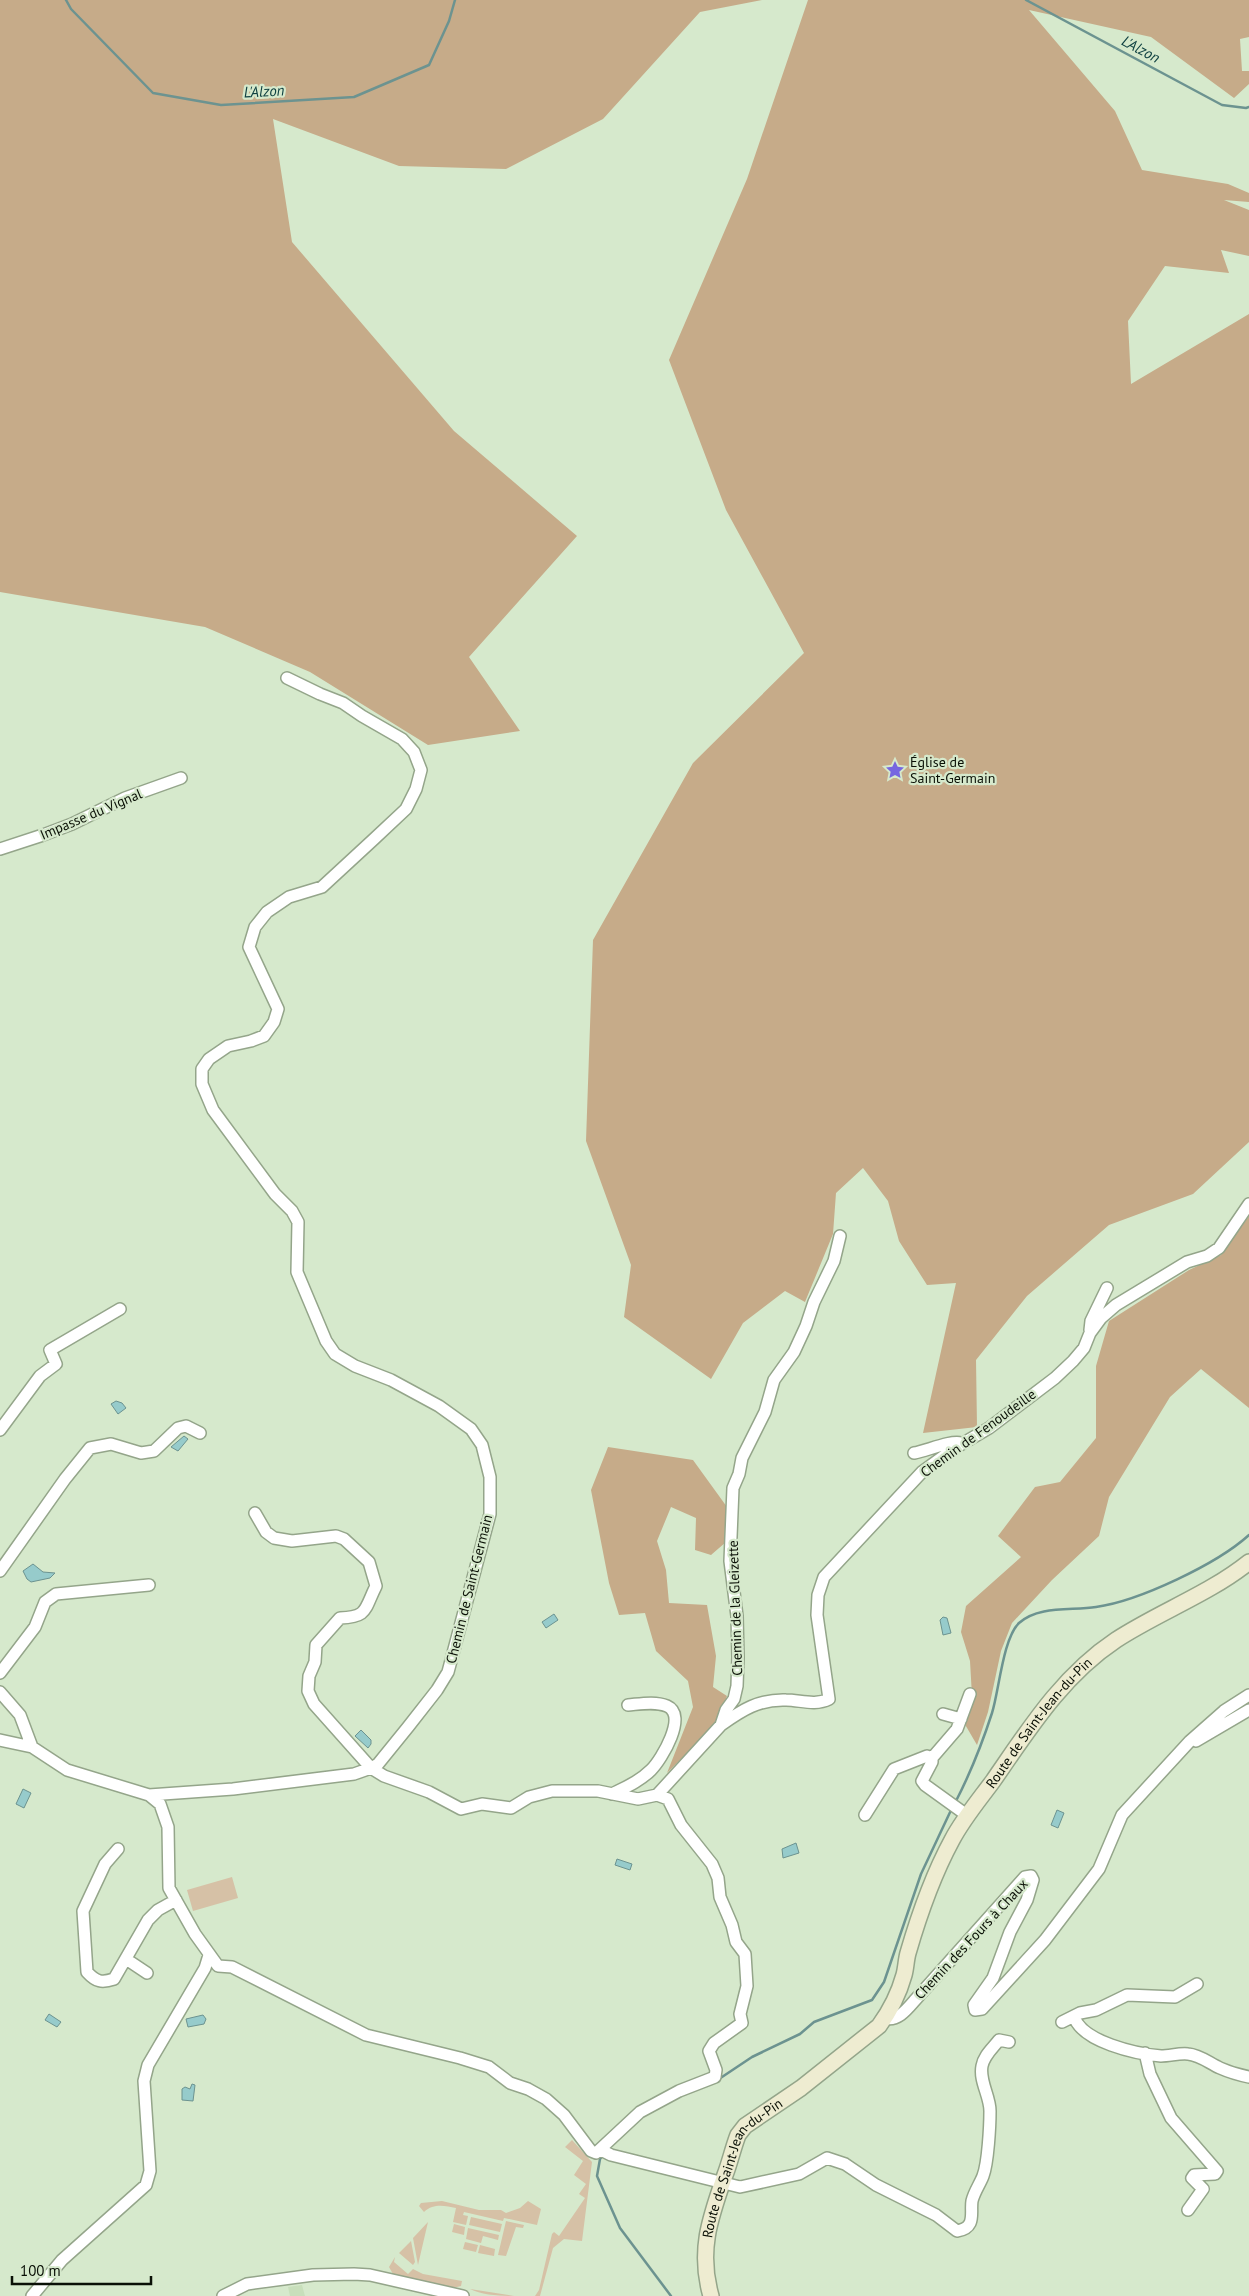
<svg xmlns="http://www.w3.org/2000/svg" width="1249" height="2296" font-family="'PT Sans',sans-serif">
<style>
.built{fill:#c8dfbb}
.green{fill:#d6c1a6}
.forest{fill:#c6ab89}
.water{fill:#96cbcb;stroke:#6c9390}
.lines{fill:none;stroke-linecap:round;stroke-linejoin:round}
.stream{stroke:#6c9390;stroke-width:2.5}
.minor-casing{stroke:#94a58a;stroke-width:14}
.secondary-casing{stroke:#94a58a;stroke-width:18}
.minor{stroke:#fff;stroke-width:11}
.secondary{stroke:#eeecd1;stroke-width:15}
.labels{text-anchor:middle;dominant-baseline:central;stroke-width:4.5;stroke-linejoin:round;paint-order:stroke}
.poi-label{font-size:14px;fill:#0a1006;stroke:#d6e9cc;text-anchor:start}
.street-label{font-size:14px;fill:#0a1006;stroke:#d6e9cc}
.water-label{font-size:15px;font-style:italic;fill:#0f4141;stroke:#d6e9cc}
</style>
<rect width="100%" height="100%" fill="#d6e9cc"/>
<path class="built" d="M 302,2285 L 305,2296 L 290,2296 L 288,2287 Z"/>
<path class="green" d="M 232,1877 L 238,1898 L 193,1911 L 187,1890 Z
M 572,2140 L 592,2162 L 582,2241 L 564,2239 L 553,2248 L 540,2296 L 535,2296 L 539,2290 L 552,2234 L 554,2232 L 559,2236 L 585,2198 L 579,2194 L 586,2184 L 574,2175 L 583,2161 L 565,2147 Z
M 442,2201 L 479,2210 L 501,2210 L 506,2213 L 520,2208 L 528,2201 L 541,2209 L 537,2225 L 504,2218 L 503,2221 L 464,2212 L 463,2215 L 468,2216 L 466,2225 L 453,2222 L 456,2208 C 445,2206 434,2203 424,2212 L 419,2206 L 421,2203 Z
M 471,2217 L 502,2224 L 500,2232 L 469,2225 Z
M 506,2221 L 524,2225 L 523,2228 L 516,2227 L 506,2256 L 498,2255 Z
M 428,2222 L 418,2265 L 413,2238 Z
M 454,2224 L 465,2227 L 464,2235 L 452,2232 Z
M 468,2228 L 499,2235 L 498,2240 L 483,2236 L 481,2243 L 466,2239 Z
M 411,2241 L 415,2262 L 413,2265 L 399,2253 Z
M 465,2242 L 478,2245 L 476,2252 L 463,2249 Z
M 480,2245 L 495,2249 L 494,2256 L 478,2253 Z
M 395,2257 L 394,2262 L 408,2274 L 413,2269 L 423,2274 L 462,2281 L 461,2286 L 453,2288 L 393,2274 L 389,2267 Z
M 470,2289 L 514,2296 L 521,2296 C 505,2296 483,2296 470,2289 Z"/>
<path class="forest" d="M 0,0 L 762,0 L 700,12 L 603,119 L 506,169 L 399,166 L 273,119 L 292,242 L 454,431 L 577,536 L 469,657 L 520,731 L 428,745 L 310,672 L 205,627 L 0,592 Z
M 808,0 L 1249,0 L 1249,37 L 1240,39 L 1242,71 L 1249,71 L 1249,84 L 1234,98 L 1151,37 L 1029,10 L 1115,111 L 1142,170 L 1228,184 L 1249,193 L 1249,202 L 1224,200 L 1249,210 L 1249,256 L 1221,250 L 1229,273 L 1165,266 L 1128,321 L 1131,384 L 1249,314 L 1249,1142 L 1193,1194 L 1109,1225 L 1027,1296 L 976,1360 L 977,1427 L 923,1433 L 956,1283 L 927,1285 L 899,1241 L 888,1201 L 863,1168 L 836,1193 L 833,1234 L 805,1302 L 785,1291 L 743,1323 L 711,1379 L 624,1317 L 631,1265 L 586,1141 L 593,940 L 693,763 L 804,653 L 726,510 L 669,360 L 747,179 Z
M 1249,1216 L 1249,1408 L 1201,1369 L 1170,1397 L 1109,1497 L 1099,1536 L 1052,1580 L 1012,1623 L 1001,1651 L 988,1712 L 977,1745 L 963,1721 L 972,1696 L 970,1661 L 961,1632 L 966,1606 L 1021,1557 L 998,1536 L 1035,1487 L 1060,1482 L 1096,1438 L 1096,1366 L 1109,1321 L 1189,1270 L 1221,1255 Z
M 608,1447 L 693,1460 L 727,1507 L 726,1542 L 711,1555 L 695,1550 L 696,1518 L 671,1507 L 657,1541 L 666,1570 L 669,1603 L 707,1605 L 716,1656 L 713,1687 L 727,1696 L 716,1724 L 667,1773 L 693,1707 L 688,1681 L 656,1651 L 645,1613 L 619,1615 L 609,1583 L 591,1490 Z"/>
<path class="water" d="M 116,1401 L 122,1403 L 126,1408 L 118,1414 L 111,1404 Z
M 184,1436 L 188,1439 L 178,1451 L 171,1447 Z
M 33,1564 L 43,1572 L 55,1573 L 50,1578 L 31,1582 L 27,1579 L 23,1571 Z
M 554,1614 L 558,1620 L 546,1628 L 542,1622 Z
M 943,1617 L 947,1618 L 951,1633 L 943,1635 L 940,1620 Z
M 361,1730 L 371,1740 L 371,1744 L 368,1748 L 355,1736 Z
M 23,1789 L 31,1793 L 24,1808 L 16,1804 Z
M 1057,1810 L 1064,1813 L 1058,1828 L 1051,1825 Z
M 796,1843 L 799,1853 L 783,1858 L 782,1849 Z
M 617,1859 L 632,1864 L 630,1870 L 615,1865 Z
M 49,2014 L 61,2022 L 57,2027 L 45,2020 Z
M 203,2015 L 206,2019 L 204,2024 L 188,2027 L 186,2019 Z
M 192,2084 L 195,2085 L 193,2101 L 182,2100 L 182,2089 L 185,2087 L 190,2089 Z"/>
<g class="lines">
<path class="stream" d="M 66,0 L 71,9 L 153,93 L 221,105 L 354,97 L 429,65 L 449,21 L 455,0
M 1026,0 L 1222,105 L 1246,108 L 1249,107
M 955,1803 C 970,1774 982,1744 992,1713 C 999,1691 1003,1638 1019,1623 C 1039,1605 1072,1611 1096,1607 C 1139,1601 1217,1564 1249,1535
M 719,2079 L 752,2057 L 800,2034 L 814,2022 L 872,2000 L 884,1982 L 921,1874 L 952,1808
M 603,2155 L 600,2159 L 597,2176 L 620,2228 L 671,2296"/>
<g class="minor-casing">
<path id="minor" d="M 0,849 L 43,835 L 72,824 L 125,798 L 181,778
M 1090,1330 L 1091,1321 L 1107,1288
M 0,1430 L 40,1376 L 56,1364 L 50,1350 L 120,1309
M 914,1453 C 926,1451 951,1440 961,1443
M 0,1571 L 65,1479 L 90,1448 L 111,1444 L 141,1453 L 154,1451 L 178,1428 L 186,1426 L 200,1433
M 0,1673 L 35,1627 L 45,1602 L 56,1594 L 149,1585
M 0,1692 L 20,1715 L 32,1747 L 67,1770 L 149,1795 L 160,1804 L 168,1827 L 169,1888 L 195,1934 L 218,1966 L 232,1967 L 366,2035 L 460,2058 L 489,2067 L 510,2083 L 528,2089 L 546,2099 L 564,2115 L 591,2151 L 596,2153 L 640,2112 L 679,2091 L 715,2077 L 716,2070 L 709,2051 L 714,2043 L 742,2023 L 740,2014 L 747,1986 L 745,1954 L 736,1942 L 732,1925 L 720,1897 L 718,1878 L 712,1864 L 681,1825 L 668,1799 L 657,1795 L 638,1799 L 598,1791 L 552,1791 L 529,1797 L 511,1808 L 482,1804 L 461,1809 L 429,1792 L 384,1776 L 371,1768 L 314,1704 L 308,1691 L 309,1676 L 315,1662 L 316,1645 L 340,1618 C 368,1617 364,1610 376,1586 L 369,1562 L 344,1539 L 336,1536 L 292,1541 L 274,1538 L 266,1532 L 255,1513
M 943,1714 L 961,1719
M 721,1725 C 742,1710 759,1699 786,1700 C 800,1700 815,1706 829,1699 L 817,1615 L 818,1595 L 824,1577 L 922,1472 L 955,1448 L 989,1428 L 1055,1378 L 1073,1361 L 1084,1348 L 1090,1333 L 1101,1318 L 1116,1305 L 1187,1262 L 1207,1256 L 1219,1248 L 1249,1204
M 0,1740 L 32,1747
M 1196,1741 L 1249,1710
M 932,1758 L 957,1729 L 970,1694
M 612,1794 C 626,1787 640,1781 651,1770 C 662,1759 688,1715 667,1706 C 655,1701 640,1704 628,1705
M 149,1795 L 233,1789 L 354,1774 L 371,1768 L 378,1764 L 408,1727 L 437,1690 L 448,1672 L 490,1514 L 490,1477 L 482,1445 L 471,1429 L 439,1406 L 391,1380 L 355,1366 L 335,1354 L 326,1341 L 297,1272 L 298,1222 L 292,1211 L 275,1194 L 213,1110 L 202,1084 L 202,1069 L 209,1059 L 228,1046 L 251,1041 L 264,1036 L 274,1022 L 278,1009 L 249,947 L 255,927 L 267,912 L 289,897 L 322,887 L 374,839 L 406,809 L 416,789 L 421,770 L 414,752 L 402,739 L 362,716 L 343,703 L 320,694 L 287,678
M 657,1795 L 721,1725 L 726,1710 L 734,1699 L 737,1686 L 738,1657 L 737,1616 L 730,1561 L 733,1488 L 739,1474 L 742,1458 L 765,1412 L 774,1380 L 794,1352 L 806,1326 L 814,1302 L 834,1261 L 840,1236
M 865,1815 L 894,1769 L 927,1756 L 932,1758 L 932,1762 L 922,1781 L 925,1785 L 968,1816
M 118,1849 L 105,1864 L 83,1911 L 87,1972 C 96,1982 102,1983 114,1979 L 148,1920 L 158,1910 L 176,1900
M 126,1959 L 147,1973
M 1074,2016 C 1081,2042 1137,2054 1161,2056 C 1170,2056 1179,2053 1188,2054 C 1200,2055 1209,2063 1220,2068 C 1229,2072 1239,2075 1249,2077
M 885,2018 C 898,2022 908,2008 916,1999 L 1025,1877 L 1031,1876 L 1033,1880 L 1027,1900 L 1010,1932 L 993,1978 L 974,2005 L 975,2010 L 982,2009 L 1045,1940 L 1099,1869 L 1122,1815 L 1190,1741 L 1224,1711 L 1249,1695
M 1062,2022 L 1080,2013 L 1096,2010 L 1127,1995 L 1175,1997 L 1197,1984
M 1145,2053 L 1150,2074 L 1171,2118 L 1217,2171 L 1215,2174 L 1194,2175 L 1192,2178 L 1203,2189 L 1188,2210
M 601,2150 L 611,2155 L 740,2187 L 799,2174 L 827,2158 L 845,2164 L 876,2185 L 936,2215 L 957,2231 C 977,2228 970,2212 972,2201 C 974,2192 980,2184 983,2176 C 988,2163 990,2126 990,2111 C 990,2096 979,2081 982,2066 C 984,2055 993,2048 999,2040 L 1009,2042
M 32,2296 L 62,2260 L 146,2185 L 150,2171 L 144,2081 L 148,2065 L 205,1968 L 209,1955
M 223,2296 L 247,2284 L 313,2275 L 354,2274 L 370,2275 L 463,2296"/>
</g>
<g class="secondary-casing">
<g id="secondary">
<path id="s1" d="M 711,2296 C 698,2251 710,2218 725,2175 C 730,2162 733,2148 738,2135 L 745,2126 L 801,2088 L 879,2026 C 890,2011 899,1993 904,1975 C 906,1968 906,1960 908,1953 C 919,1915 933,1875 952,1840 C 963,1819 979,1800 993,1781 C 1029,1729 1062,1676 1116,1640 C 1159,1612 1209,1594 1249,1562"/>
</g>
</g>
<use href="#minor" class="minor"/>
<use href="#secondary" class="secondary"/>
</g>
<defs>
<g id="sight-bare" transform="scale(1.5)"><path d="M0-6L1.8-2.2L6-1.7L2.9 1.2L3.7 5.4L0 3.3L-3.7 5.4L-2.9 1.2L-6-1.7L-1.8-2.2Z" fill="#7666e0" stroke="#d6e9cc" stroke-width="2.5" paint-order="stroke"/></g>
</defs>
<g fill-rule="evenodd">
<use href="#sight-bare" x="895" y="770"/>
</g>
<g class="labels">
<g class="poi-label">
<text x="910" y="762">Église de<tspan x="910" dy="16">Saint-Germain</tspan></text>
</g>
<g class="street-label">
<text transform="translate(91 814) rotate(-23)">Impasse du Vignal</text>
<text transform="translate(978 1433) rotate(-36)">Chemin de Fenoudeille</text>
<text transform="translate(469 1589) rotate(-76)">Chemin de Saint-Germain</text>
<text transform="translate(735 1608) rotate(-92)">Chemin de la Gleizette</text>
<text stroke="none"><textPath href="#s1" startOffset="692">Route de Saint-Jean-du-Pin</textPath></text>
<text transform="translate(971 1939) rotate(-47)">Chemin des Fours à Chaux</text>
<text stroke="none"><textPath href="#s1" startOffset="140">Route de Saint-Jean-du-Pin</textPath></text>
</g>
<g class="water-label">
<text transform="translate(1141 49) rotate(28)">L'Alzon</text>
<text transform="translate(264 91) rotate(-3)">L'Alzon</text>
</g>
</g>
<path d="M12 2276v8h139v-8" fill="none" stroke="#0a1006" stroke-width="2.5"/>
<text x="20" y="2276" font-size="15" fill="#0a1006" stroke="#d6e9cc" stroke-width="4" paint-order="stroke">100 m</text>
</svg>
